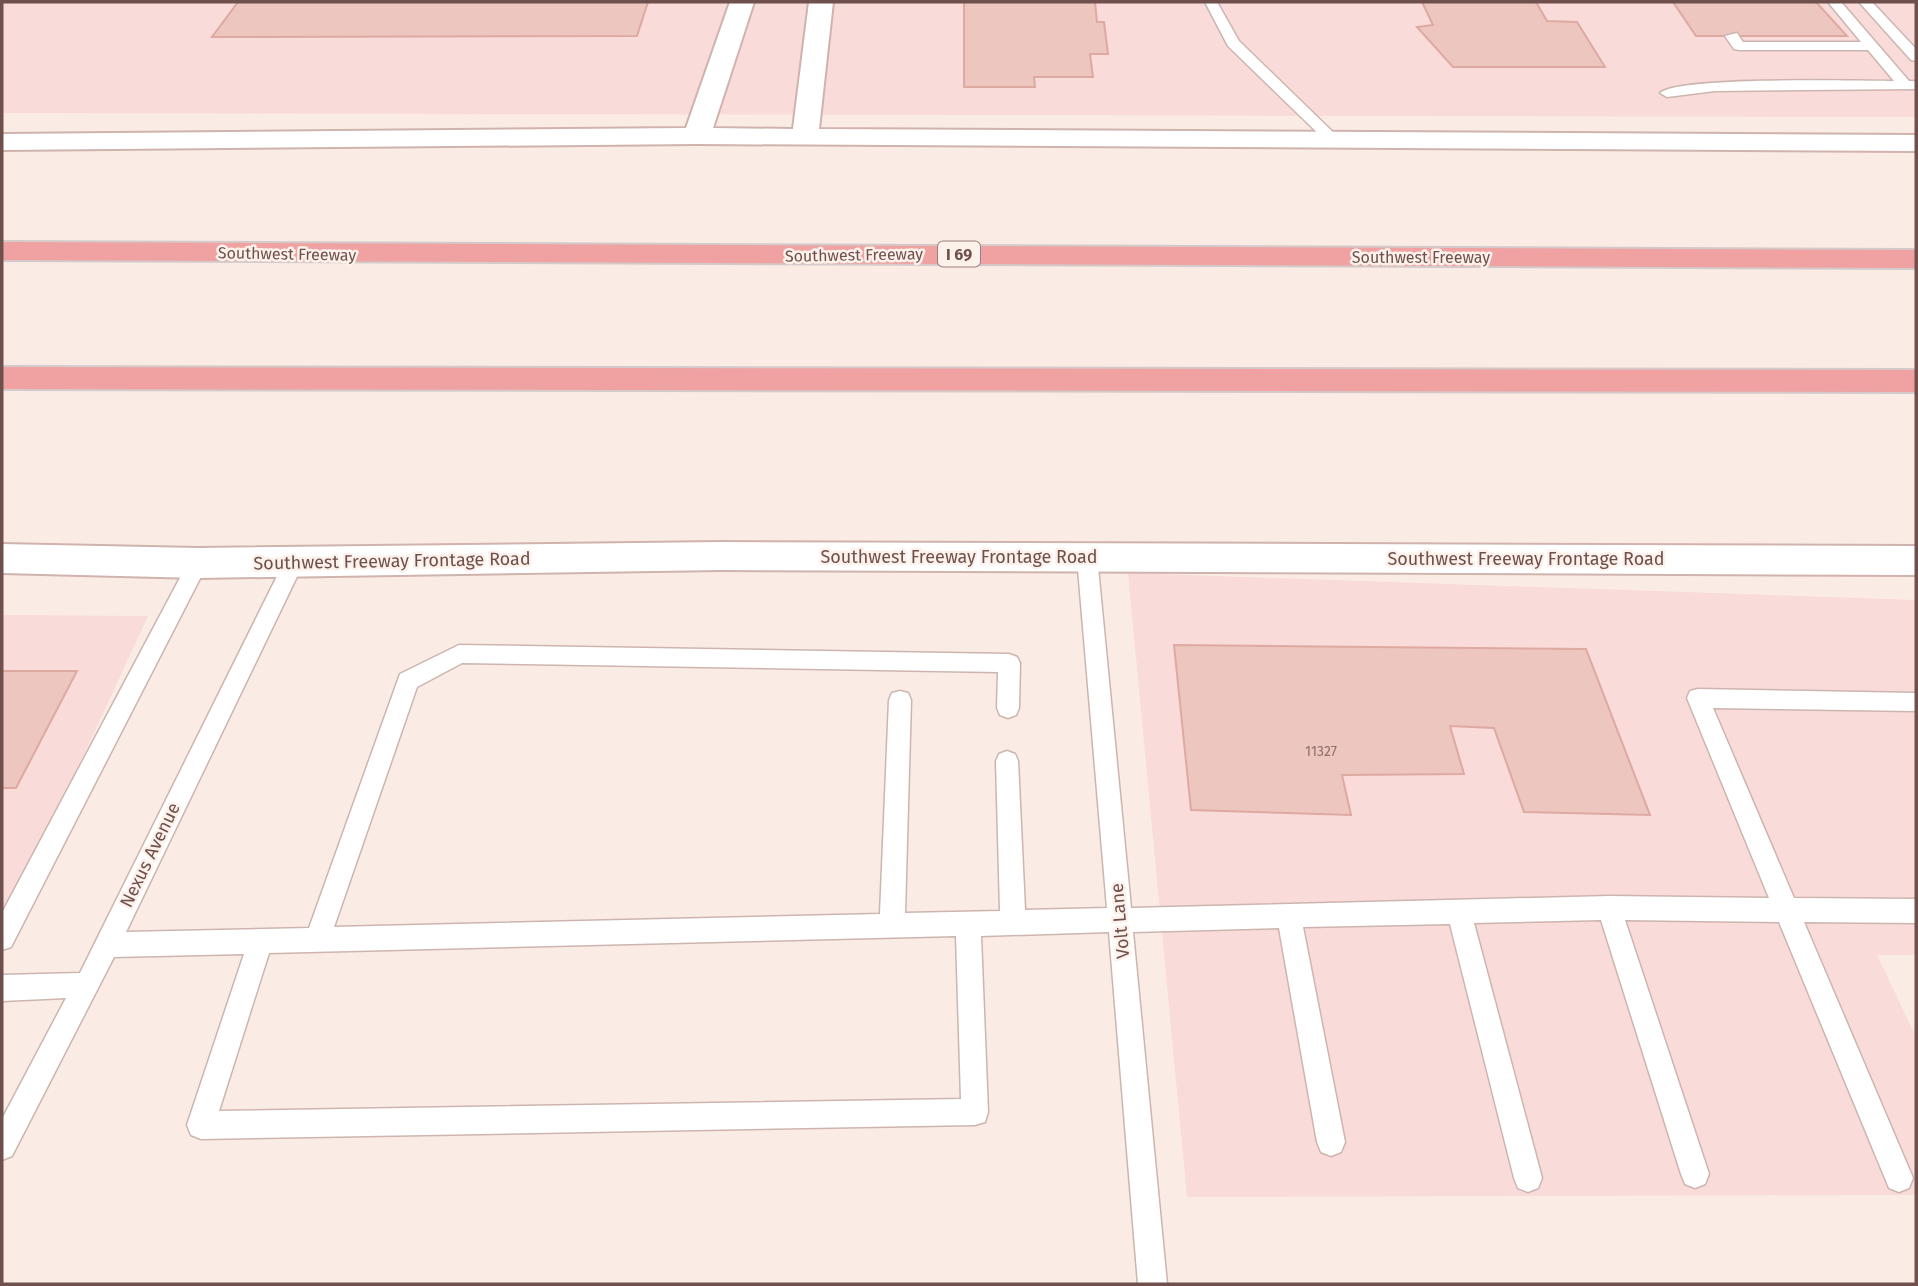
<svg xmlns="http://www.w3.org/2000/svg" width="1918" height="1286" font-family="'Fira Sans',sans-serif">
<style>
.commercial{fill:#f9dbda}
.building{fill:#edc6bf;stroke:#dea9a1;stroke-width:2}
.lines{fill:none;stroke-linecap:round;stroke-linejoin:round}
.lane-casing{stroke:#cdb5af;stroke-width:3}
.secondary-casing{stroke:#cfb3ad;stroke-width:4}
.highway-casing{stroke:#d4caca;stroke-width:4}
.lane{fill:#fff;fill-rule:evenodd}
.secondary{fill:#fff;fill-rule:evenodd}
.highway{fill:#efa2a1;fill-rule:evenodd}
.labels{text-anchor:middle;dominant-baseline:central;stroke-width:5;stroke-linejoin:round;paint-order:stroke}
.number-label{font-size:14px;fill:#8f6e6a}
.far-street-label{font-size:16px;fill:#70504d;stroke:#fdf1eb}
.shield{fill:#fdf1eb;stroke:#9a807c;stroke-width:2}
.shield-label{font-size:16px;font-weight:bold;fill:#70504d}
.street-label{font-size:18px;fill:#70504d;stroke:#fdf1eb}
</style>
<rect width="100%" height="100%" fill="#faece5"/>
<path class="commercial" d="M 2,2 L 1916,2 L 1916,117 L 2,113 Z
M 1128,573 L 1916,600 L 1916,955 L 1877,955 L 1916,1037 L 1916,1195 L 1187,1197 Z
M 2,615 L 148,616 L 2,932 Z"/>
<path class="building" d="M 238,2 L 648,2 L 637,36 L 212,37 Z
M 964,2 L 1095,2 L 1097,22 L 1104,22 L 1108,54 L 1090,54 L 1093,77 L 1034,77 L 1035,87 L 964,87 Z
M 1422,2 L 1536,2 L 1547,21 L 1577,22 L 1605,67 L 1453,67 L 1417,27 L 1433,25 Z
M 1673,2 L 1816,2 L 1847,36 L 1696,36 Z
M 1174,645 L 1586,649 L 1650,815 L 1524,812 L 1494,728 L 1450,726 L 1464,774 L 1342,775 L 1351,815 L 1191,810 Z
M 2,671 L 77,671 L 16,788 L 2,788 Z"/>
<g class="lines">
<g class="lane-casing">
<path id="lane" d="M 1205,2 L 1217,2 L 1239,41 L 1339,138 L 1339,144 L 1329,144 L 1228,46 Z
M 1828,2 L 1841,2 L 1909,81 L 1916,81 L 1916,89 L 1715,91 L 1667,97 L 1660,93 C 1679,76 1858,81 1894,81 L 1868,50 L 1739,50 L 1734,49 L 1725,36 L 1737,33 L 1743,42 L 1861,42 Z
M 1859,2 L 1872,2 L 1916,49 L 1916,61 L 1911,60 Z
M 1087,549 L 1094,551 L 1097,557 L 1131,908 L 1609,896 L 1769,898 L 1687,698 L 1690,691 L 1698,689 L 1916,693 L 1916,711 L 1713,708 L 1794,898 L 1916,899 L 1916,923 L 1804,922 L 1913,1178 L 1909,1188 L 1899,1192 L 1889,1188 L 1779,922 L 1625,920 L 1709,1174 L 1705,1184 L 1695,1188 L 1685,1184 L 1681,1174 L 1601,920 L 1474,923 L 1542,1178 L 1538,1188 L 1528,1192 L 1518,1188 L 1514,1178 L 1450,924 L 1303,927 L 1345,1142 L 1341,1152 L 1331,1156 L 1321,1152 L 1317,1142 L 1279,928 L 1133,932 L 1167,1284 L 1138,1284 L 1109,932 L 981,936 L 988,1112 L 985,1122 L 975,1125 L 201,1139 L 191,1135 L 187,1125 L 244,954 L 114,957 L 12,1156 L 2,1160 L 2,1119 L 66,998 L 2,1001 L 2,975 L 80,973 L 287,556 L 301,556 L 304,562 L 126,932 L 309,928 L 400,674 L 459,645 L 1009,654 L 1017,657 L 1020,663 L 1019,708 L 1016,715 L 1008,718 L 1000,715 L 997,708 L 998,672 L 462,663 L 417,687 L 334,927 L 880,914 L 889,700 L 892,693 L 900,691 L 908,693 L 911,700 L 905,913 L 1000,911 L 996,761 L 999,754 L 1007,751 L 1015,754 L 1018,761 L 1025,910 L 1107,908 L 1077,557 L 1080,551 ZM 956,936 L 961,1099 L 219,1111 L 269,953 Z
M 198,555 L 205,557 L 208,563 L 11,947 L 2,950 L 2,913 L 191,557 Z"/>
</g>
<g class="secondary-casing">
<path id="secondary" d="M 730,2 L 754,2 L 713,128 L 793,129 L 809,2 L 833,2 L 819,129 L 1916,135 L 1916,151 L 697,144 L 2,150 L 2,134 L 686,128 Z
M 721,542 L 1916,546 L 1916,575 L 721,570 L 198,578 L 2,573 L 2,544 L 198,548 Z"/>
</g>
<g class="highway-casing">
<path id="highway" d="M 2,242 L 1916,250 L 1916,268 L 2,260 Z
M 2,367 L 1916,370 L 1916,392 L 2,389 Z"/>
</g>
<use href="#lane" class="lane"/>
<use href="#secondary" class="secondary"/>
<use href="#highway" class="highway"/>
</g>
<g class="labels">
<g class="number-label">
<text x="1321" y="751">11327</text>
</g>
<g class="far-street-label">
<text transform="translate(287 254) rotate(1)">Southwest Freeway</text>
<text transform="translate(854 255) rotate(-1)">Southwest Freeway</text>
<text x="1421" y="257">Southwest Freeway</text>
</g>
<rect class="shield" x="938" y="241.5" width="42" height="25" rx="5"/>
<g class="shield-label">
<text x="959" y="254">I 69</text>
</g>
<g class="street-label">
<text x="959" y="557">Southwest Freeway Frontage Road</text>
<text x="1526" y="559">Southwest Freeway Frontage Road</text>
<text transform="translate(392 561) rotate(-1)">Southwest Freeway Frontage Road</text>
<text transform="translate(150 855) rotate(-64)">Nexus Avenue</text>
<text transform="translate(1120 921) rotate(-95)">Volt Lane</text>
</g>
</g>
<rect width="1918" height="1286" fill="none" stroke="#70504d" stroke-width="7"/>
</svg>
